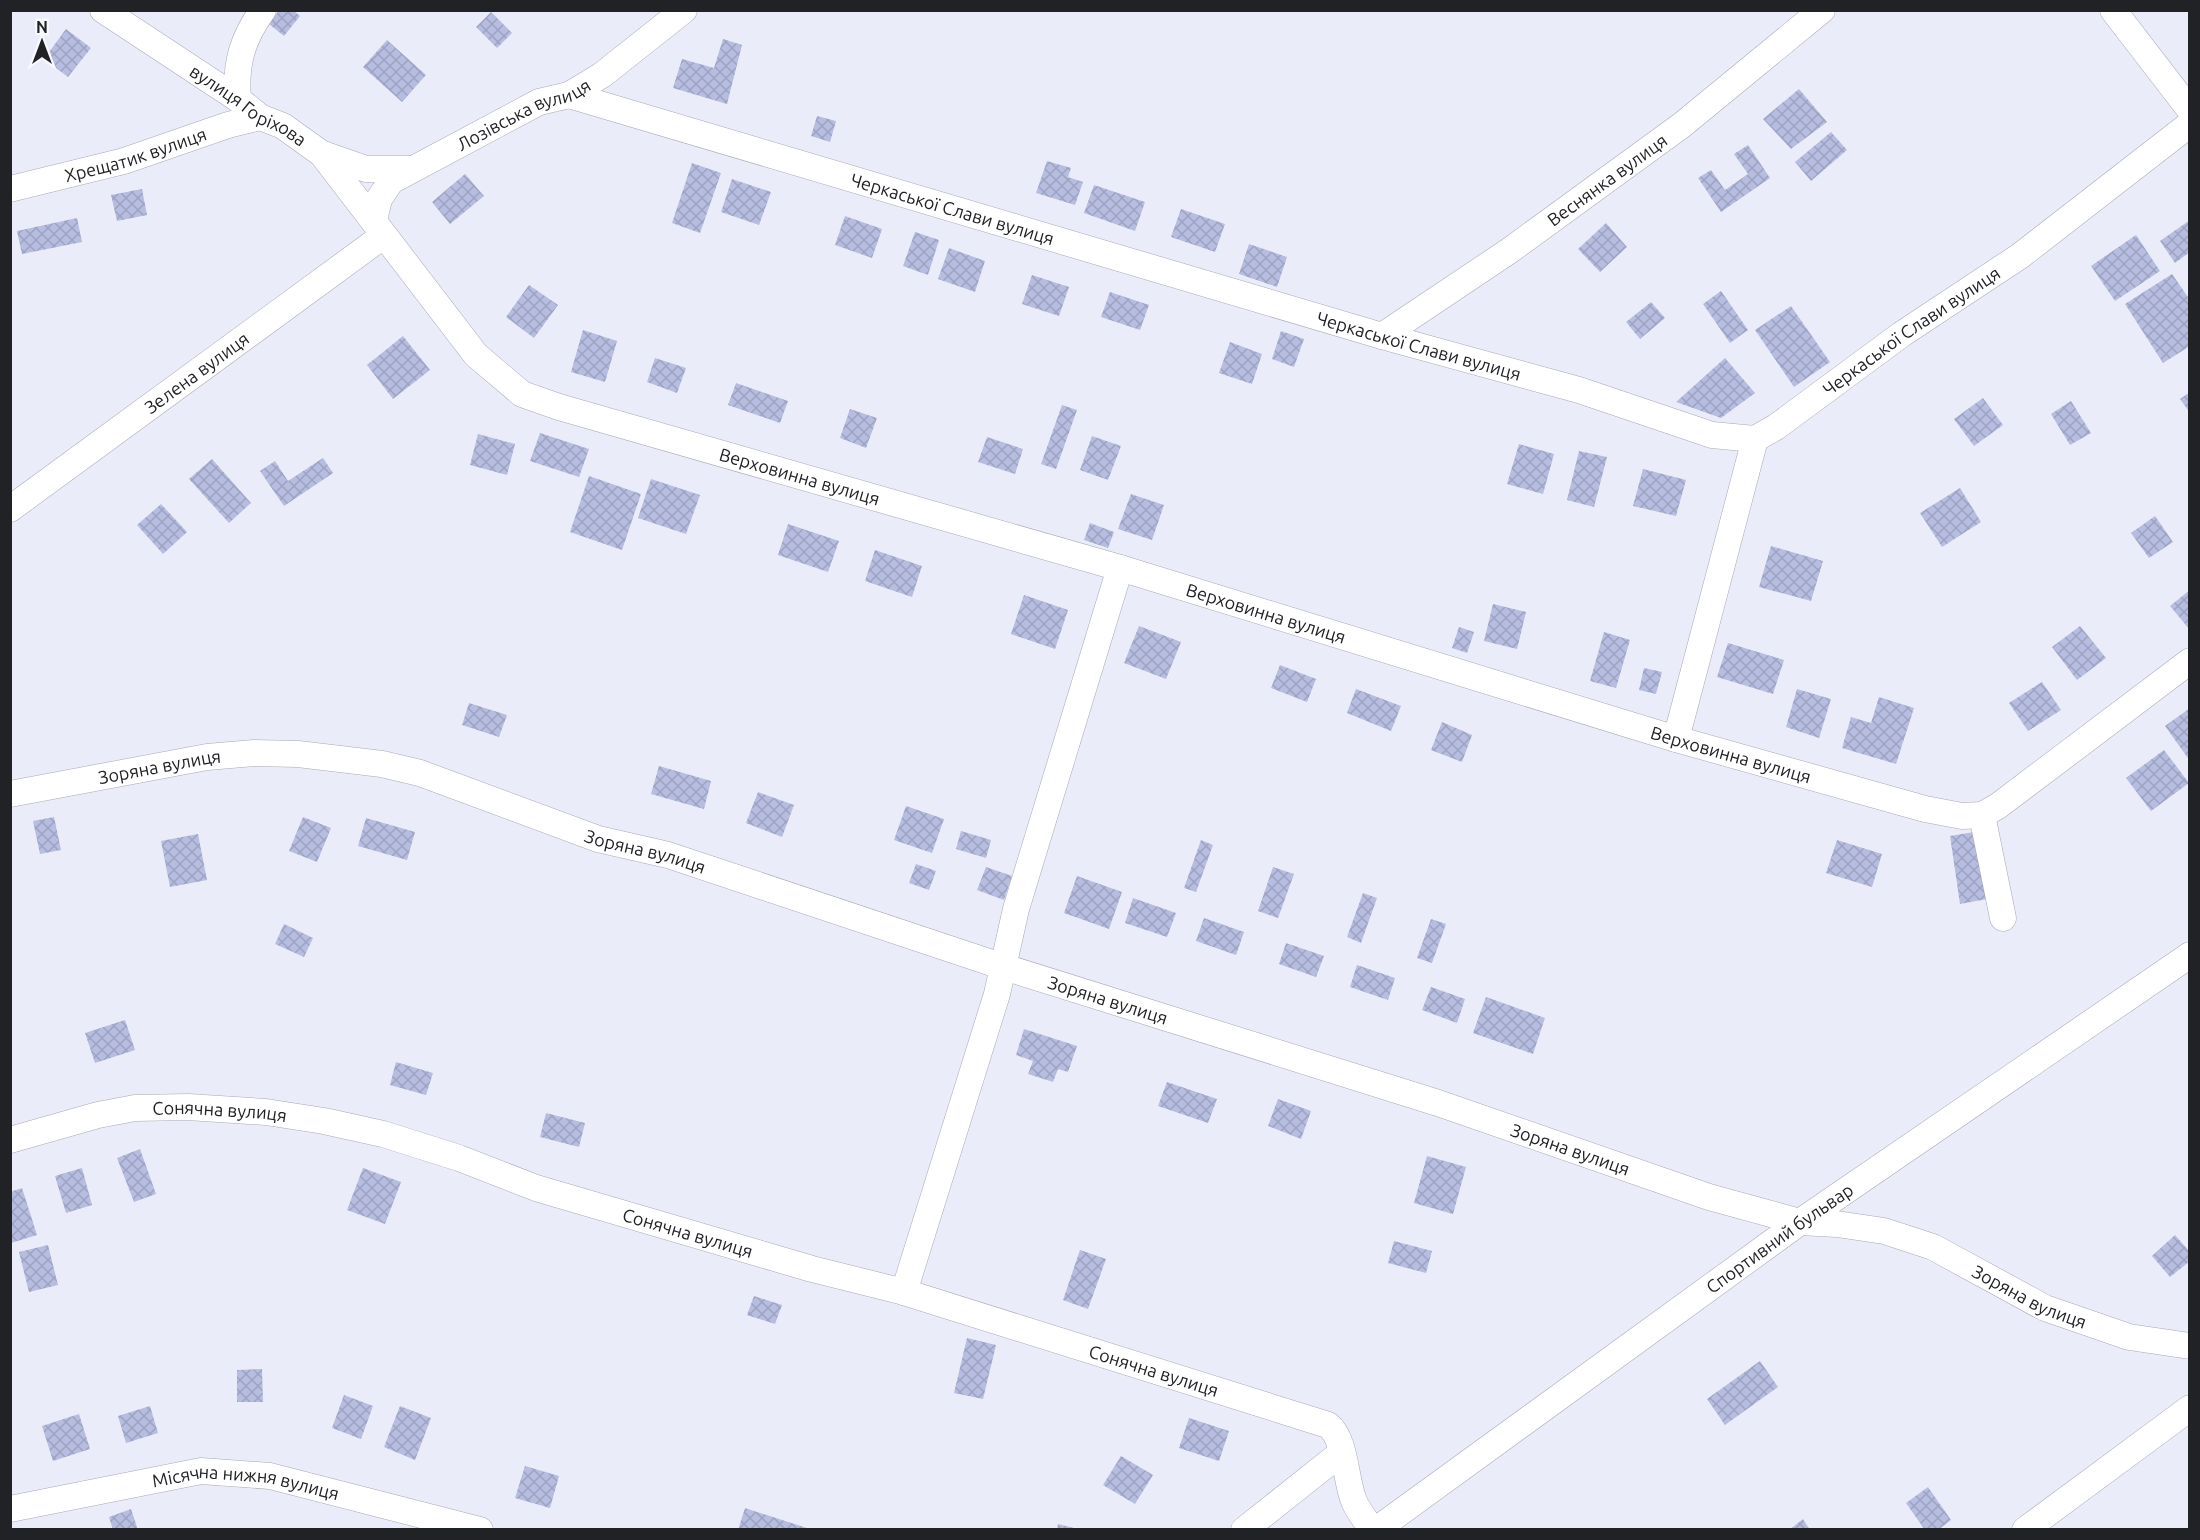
<svg xmlns="http://www.w3.org/2000/svg" width="2200" height="1540" font-family="Ubuntu,sans-serif">
<style>
.building{fill:url(#building-cross-hatch)}
.lines{fill:none;stroke-linecap:round;stroke-linejoin:round}
.minor-casing{stroke:#a7aab5;stroke-width:27}
.minor{stroke:#fff;stroke-width:26}
.labels{text-anchor:middle;dominant-baseline:central;stroke-width:4.5;stroke-linejoin:round;paint-order:stroke}
.street-label{font-size:18px;fill:#212226;stroke:#f9faff}
</style>
<defs>
<pattern id="building-cross-hatch" width="8" height="8" patternUnits="userSpaceOnUse" patternTransform="scale(1.5)"><rect width="8" height="8" fill="#b6bde0"/><path d="M0 0l8 8M0 8l8-8" fill="none" stroke="#9ca2c0"/></pattern>
</defs>
<rect width="100%" height="100%" fill="#eaedf9"/>
<path class="building" d="M 279,10 L 293,10 L 300,16 L 284,36 L 269,24 Z
M 491,12 L 512,33 L 497,48 L 476,27 Z
M 66,29 L 91,48 L 68,77 L 44,59 Z
M 723,39 L 742,45 L 727,104 L 673,88 L 682,59 L 714,68 Z
M 387,40 L 426,75 L 402,102 L 363,67 Z
M 1799,89 L 1827,122 L 1791,149 L 1763,119 Z
M 817,116 L 836,121 L 830,142 L 811,136 Z
M 1831,132 L 1847,150 L 1811,181 L 1795,162 Z
M 1748,145 L 1770,178 L 1721,212 L 1698,178 L 1711,170 L 1725,190 L 1748,174 L 1734,154 Z
M 1047,161 L 1071,168 L 1068,177 L 1083,182 L 1075,205 L 1036,193 Z
M 692,163 L 721,173 L 700,233 L 672,223 Z
M 465,174 L 484,196 L 450,224 L 432,202 Z
M 732,179 L 771,192 L 759,225 L 721,212 Z
M 1094,185 L 1145,202 L 1135,231 L 1084,213 Z
M 142,189 L 147,215 L 117,221 L 111,195 Z
M 1181,209 L 1225,224 L 1215,252 L 1171,237 Z
M 845,216 L 882,229 L 872,258 L 835,245 Z
M 77,218 L 82,242 L 22,254 L 17,231 Z
M 2190,220 L 2190,252 L 2175,263 L 2160,241 Z
M 1606,223 L 1627,247 L 1600,272 L 1578,249 Z
M 915,232 L 939,240 L 928,275 L 903,266 Z
M 2136,235 L 2160,271 L 2115,301 L 2091,266 Z
M 1249,244 L 1287,257 L 1277,287 L 1239,274 Z
M 949,248 L 985,261 L 975,292 L 938,279 Z
M 2172,274 L 2190,300 L 2190,346 L 2163,363 L 2125,304 Z
M 1032,275 L 1069,287 L 1059,316 L 1022,304 Z
M 529,285 L 558,305 L 534,338 L 506,317 Z
M 1721,291 L 1748,330 L 1730,343 L 1703,304 Z
M 1110,292 L 1149,305 L 1140,330 L 1101,317 Z
M 1651,302 L 1665,318 L 1640,339 L 1626,322 Z
M 1791,306 L 1830,362 L 1794,387 L 1755,330 Z
M 583,330 L 617,341 L 605,382 L 571,372 Z
M 1281,331 L 1304,339 L 1294,367 L 1272,359 Z
M 403,336 L 430,370 L 393,399 L 367,365 Z
M 1230,342 L 1262,354 L 1252,384 L 1219,373 Z
M 655,358 L 686,368 L 677,393 L 647,382 Z
M 1725,358 L 1755,393 L 1721,418 L 1676,402 Z
M 736,383 L 788,401 L 780,423 L 728,405 Z
M 2190,392 L 2190,413 L 2180,399 Z
M 1983,398 L 2003,425 L 1974,446 L 1954,419 Z
M 2071,401 L 2091,433 L 2070,445 L 2051,414 Z
M 1062,405 L 1077,410 L 1056,469 L 1041,464 Z
M 850,409 L 877,418 L 866,448 L 840,438 Z
M 540,433 L 589,449 L 579,477 L 530,461 Z
M 478,434 L 515,444 L 507,475 L 470,465 Z
M 1092,436 L 1121,446 L 1108,480 L 1080,470 Z
M 987,437 L 1023,449 L 1015,474 L 978,462 Z
M 1519,444 L 1554,454 L 1543,494 L 1507,484 Z
M 1579,451 L 1607,457 L 1594,507 L 1567,500 Z
M 323,458 L 333,473 L 284,506 L 260,471 L 275,461 L 288,481 Z
M 212,459 L 251,503 L 229,523 L 189,479 Z
M 1643,469 L 1686,480 L 1676,516 L 1633,506 Z
M 589,476 L 641,494 L 622,550 L 570,532 Z
M 651,479 L 700,495 L 686,534 L 638,518 Z
M 1960,488 L 1981,522 L 1942,547 L 1920,513 Z
M 1131,494 L 1164,505 L 1152,540 L 1118,529 Z
M 161,504 L 187,532 L 163,554 L 137,525 Z
M 2155,516 L 2173,542 L 2149,558 L 2131,533 Z
M 1090,523 L 1114,532 L 1108,548 L 1084,540 Z
M 788,524 L 839,541 L 828,572 L 778,555 Z
M 1771,546 L 1823,561 L 1811,601 L 1759,587 Z
M 875,550 L 922,566 L 912,597 L 865,581 Z
M 2190,590 L 2190,630 L 2170,606 Z
M 1024,595 L 1068,610 L 1055,649 L 1011,634 Z
M 1493,604 L 1526,612 L 1517,649 L 1484,641 Z
M 1139,626 L 1181,642 L 1166,679 L 1124,663 Z
M 2080,626 L 2106,658 L 2077,680 L 2052,647 Z
M 1459,627 L 1474,632 L 1467,653 L 1452,648 Z
M 1604,632 L 1630,640 L 1616,688 L 1590,681 Z
M 1728,643 L 1784,660 L 1773,694 L 1717,677 Z
M 1280,665 L 1316,679 L 1307,702 L 1271,688 Z
M 1644,668 L 1662,672 L 1656,694 L 1639,690 Z
M 2042,682 L 2061,710 L 2028,731 L 2009,703 Z
M 1356,689 L 1401,706 L 1391,731 L 1347,713 Z
M 1797,689 L 1831,699 L 1819,738 L 1786,727 Z
M 1879,697 L 1914,708 L 1896,764 L 1842,748 L 1851,717 L 1871,723 Z
M 469,703 L 507,715 L 499,737 L 462,725 Z
M 2190,708 L 2190,761 L 2165,726 Z
M 1442,722 L 1472,735 L 1462,762 L 1431,750 Z
M 2164,750 L 2189,783 L 2151,811 L 2126,778 Z
M 659,766 L 711,781 L 704,809 L 651,794 Z
M 758,792 L 794,805 L 782,837 L 746,823 Z
M 906,806 L 944,819 L 932,853 L 894,840 Z
M 54,817 L 61,850 L 40,854 L 33,821 Z
M 303,817 L 331,828 L 317,862 L 289,851 Z
M 366,818 L 415,832 L 407,860 L 358,846 Z
M 961,831 L 991,840 L 986,858 L 956,849 Z
M 1974,832 L 1987,899 L 1960,904 L 1950,836 Z
M 198,834 L 207,880 L 170,887 L 161,841 Z
M 1201,840 L 1213,845 L 1196,892 L 1184,888 Z
M 1837,840 L 1882,854 L 1872,887 L 1826,873 Z
M 916,864 L 936,871 L 929,890 L 909,883 Z
M 986,867 L 1012,876 L 1004,900 L 977,890 Z
M 1273,867 L 1294,874 L 1278,918 L 1258,911 Z
M 1077,876 L 1122,892 L 1109,929 L 1064,913 Z
M 1363,893 L 1377,898 L 1361,943 L 1347,937 Z
M 1133,898 L 1176,913 L 1167,937 L 1125,923 Z
M 1204,918 L 1244,932 L 1236,955 L 1196,941 Z
M 1431,919 L 1446,924 L 1432,963 L 1417,958 Z
M 284,924 L 313,938 L 304,957 L 275,944 Z
M 1286,943 L 1324,956 L 1316,977 L 1279,964 Z
M 1357,965 L 1395,978 L 1388,1000 L 1350,987 Z
M 1431,987 L 1465,999 L 1457,1023 L 1422,1010 Z
M 1486,997 L 1545,1018 L 1533,1054 L 1473,1033 Z
M 125,1020 L 135,1050 L 95,1063 L 85,1033 Z
M 1024,1029 L 1077,1046 L 1068,1072 L 1058,1069 L 1053,1082 L 1028,1074 L 1033,1061 L 1016,1055 Z
M 396,1062 L 433,1073 L 426,1095 L 390,1085 Z
M 1167,1082 L 1217,1099 L 1208,1123 L 1158,1106 Z
M 1278,1099 L 1311,1111 L 1301,1139 L 1268,1126 Z
M 546,1113 L 585,1123 L 579,1147 L 540,1137 Z
M 140,1149 L 156,1194 L 134,1202 L 117,1158 Z
M 1427,1156 L 1466,1167 L 1453,1214 L 1414,1203 Z
M 82,1168 L 92,1205 L 66,1213 L 55,1176 Z
M 363,1168 L 401,1182 L 385,1224 L 347,1210 Z
M 22,1188 L 37,1235 L 11,1243 L 10,1192 Z
M 2175,1235 L 2190,1252 L 2190,1261 L 2170,1277 L 2152,1256 Z
M 1394,1241 L 1432,1251 L 1426,1273 L 1388,1263 Z
M 48,1245 L 58,1285 L 29,1292 L 19,1252 Z
M 1080,1250 L 1106,1259 L 1088,1309 L 1063,1300 Z
M 754,1296 L 782,1305 L 775,1324 L 747,1315 Z
M 967,1338 L 996,1345 L 983,1399 L 954,1393 Z
M 1760,1361 L 1778,1387 L 1725,1425 L 1707,1399 Z
M 262,1369 L 263,1402 L 237,1402 L 237,1370 Z
M 344,1395 L 373,1406 L 361,1439 L 332,1428 Z
M 150,1406 L 158,1433 L 126,1443 L 118,1416 Z
M 400,1406 L 431,1418 L 415,1460 L 384,1447 Z
M 79,1414 L 90,1449 L 53,1461 L 42,1426 Z
M 1189,1418 L 1229,1431 L 1219,1461 L 1179,1448 Z
M 1121,1456 L 1153,1475 L 1135,1504 L 1103,1485 Z
M 525,1466 L 559,1476 L 550,1508 L 515,1498 Z
M 1928,1487 L 1951,1520 L 1938,1530 L 1925,1530 L 1906,1503 Z
M 745,1508 L 810,1529 L 810,1530 L 738,1530 Z
M 131,1509 L 138,1530 L 113,1530 L 109,1517 Z
M 1803,1519 L 1810,1530 L 1789,1530 Z
M 1058,1524 L 1078,1529 L 1078,1530 L 1057,1530 Z"/>
<g class="lines">
<g class="minor-casing">
<g id="minor">
<path id="s1" d="M 103,10 L 238,99 L 260,117 L 283,126 L 322,154 L 476,355 L 522,394 L 559,407 L 1120,568 L 1676,739 L 1925,809 L 1962,816 L 1982,815 L 1998,806 L 2190,661"/>
<path d="M 2113,10 L 2190,110"/>
<path id="s2" d="M 569,95 L 1382,336 L 1579,390 L 1712,435 L 1755,439 L 1776,427 L 1902,334 L 2020,256 L 2190,124"/>
<path d="M 238,99 C 235,64 242,39 263,10"/>
<path d="M 323,154 L 366,169 L 412,169"/>
<path id="s3" d="M 10,189 L 124,161 L 228,125 L 260,117"/>
<path id="s4" d="M 374,220 L 379,199 L 391,181 L 539,102 L 569,95 L 602,75 L 684,10"/>
<path id="s5" d="M 1382,336 L 1509,251 L 1682,125 L 1822,10"/>
<path id="s6" d="M 10,509 L 383,236"/>
<path d="M 1676,739 L 1755,439"/>
<path id="s7" d="M 10,794 L 207,757 L 254,753 L 298,754 L 382,764 L 420,773 L 598,839 L 668,855 L 1004,967 L 1438,1103 L 1709,1197 L 1800,1222 L 1837,1224 L 1884,1231 L 1933,1247 L 2045,1308 L 2129,1337 L 2190,1346"/>
<path d="M 1982,815 L 2003,918"/>
<path id="s8" d="M 10,1140 L 98,1115 L 135,1108 L 188,1107 L 266,1112 L 324,1121 L 383,1134 L 459,1158 L 536,1188 L 812,1269 L 904,1292 L 1328,1425 C 1346,1439 1345,1479 1354,1501 C 1358,1511 1366,1520 1372,1530"/>
<path d="M 904,1292 L 997,994 L 1016,909 L 1120,568"/>
<path id="s9" d="M 10,1509 L 201,1471 L 270,1476 L 480,1530"/>
<path d="M 1244,1530 L 1341,1453"/>
<path id="s10" d="M 1376,1530 L 1800,1222 L 2190,955"/>
<path d="M 2025,1530 L 2190,1408"/>
</g>
</g>
<use href="#minor" class="minor"/>
</g>
<g class="labels">
<g class="street-label">
<text stroke="none"><textPath href="#s1" startOffset="174">вулиця Горіхова</textPath></text>
<text stroke="none"><textPath href="#s4" startOffset="192">Лозівська вулиця</textPath></text>
<text stroke="none"><textPath href="#s3" startOffset="130">Хрещатик вулиця</textPath></text>
<text stroke="none"><textPath href="#s5" startOffset="274">Веснянка вулиця</textPath></text>
<text stroke="none"><textPath href="#s2" startOffset="400">Черкаської Слави вулиця</textPath></text>
<text stroke="none"><textPath href="#s2" startOffset="1426">Черкаської Слави вулиця</textPath></text>
<text stroke="none"><textPath href="#s2" startOffset="886">Черкаської Слави вулиця</textPath></text>
<text stroke="none"><textPath href="#s6" startOffset="231">Зелена вулиця</textPath></text>
<text stroke="none"><textPath href="#s1" startOffset="866">Верховинна вулиця</textPath></text>
<text stroke="none"><textPath href="#s1" startOffset="1352">Верховинна вулиця</textPath></text>
<text stroke="none"><textPath href="#s1" startOffset="1838">Верховинна вулиця</textPath></text>
<text stroke="none"><textPath href="#s7" startOffset="152">Зоряна вулиця</textPath></text>
<text stroke="none"><textPath href="#s7" startOffset="654">Зоряна вулиця</textPath></text>
<text stroke="none"><textPath href="#s7" startOffset="1140">Зоряна вулиця</textPath></text>
<text stroke="none"><textPath href="#s8" startOffset="214">Сонячна вулиця</textPath></text>
<text stroke="none"><textPath href="#s7" startOffset="1626">Зоряна вулиця</textPath></text>
<text stroke="none"><textPath href="#s8" startOffset="700">Сонячна вулиця</textPath></text>
<text stroke="none"><textPath href="#s10" startOffset="498">Спортивний бульвар</textPath></text>
<text stroke="none"><textPath href="#s7" startOffset="2112">Зоряна вулиця</textPath></text>
<text stroke="none"><textPath href="#s8" startOffset="1186">Сонячна вулиця</textPath></text>
<text stroke="none"><textPath href="#s9" startOffset="240">Місячна нижня вулиця</textPath></text>
</g>
</g>
<rect width="2200" height="1540" fill="none" stroke="#212226" stroke-width="24"/>
<g transform="translate(42 42)" stroke="#f9faff" stroke-width="4.5" paint-order="stroke">
<path d="M0-4.5L10 22L0 15L-10 22Z" fill="#212226"/>
<text y="-9" font-size="16" font-weight="bold" text-anchor="middle" fill="#212226">N</text>
</g>
</svg>
